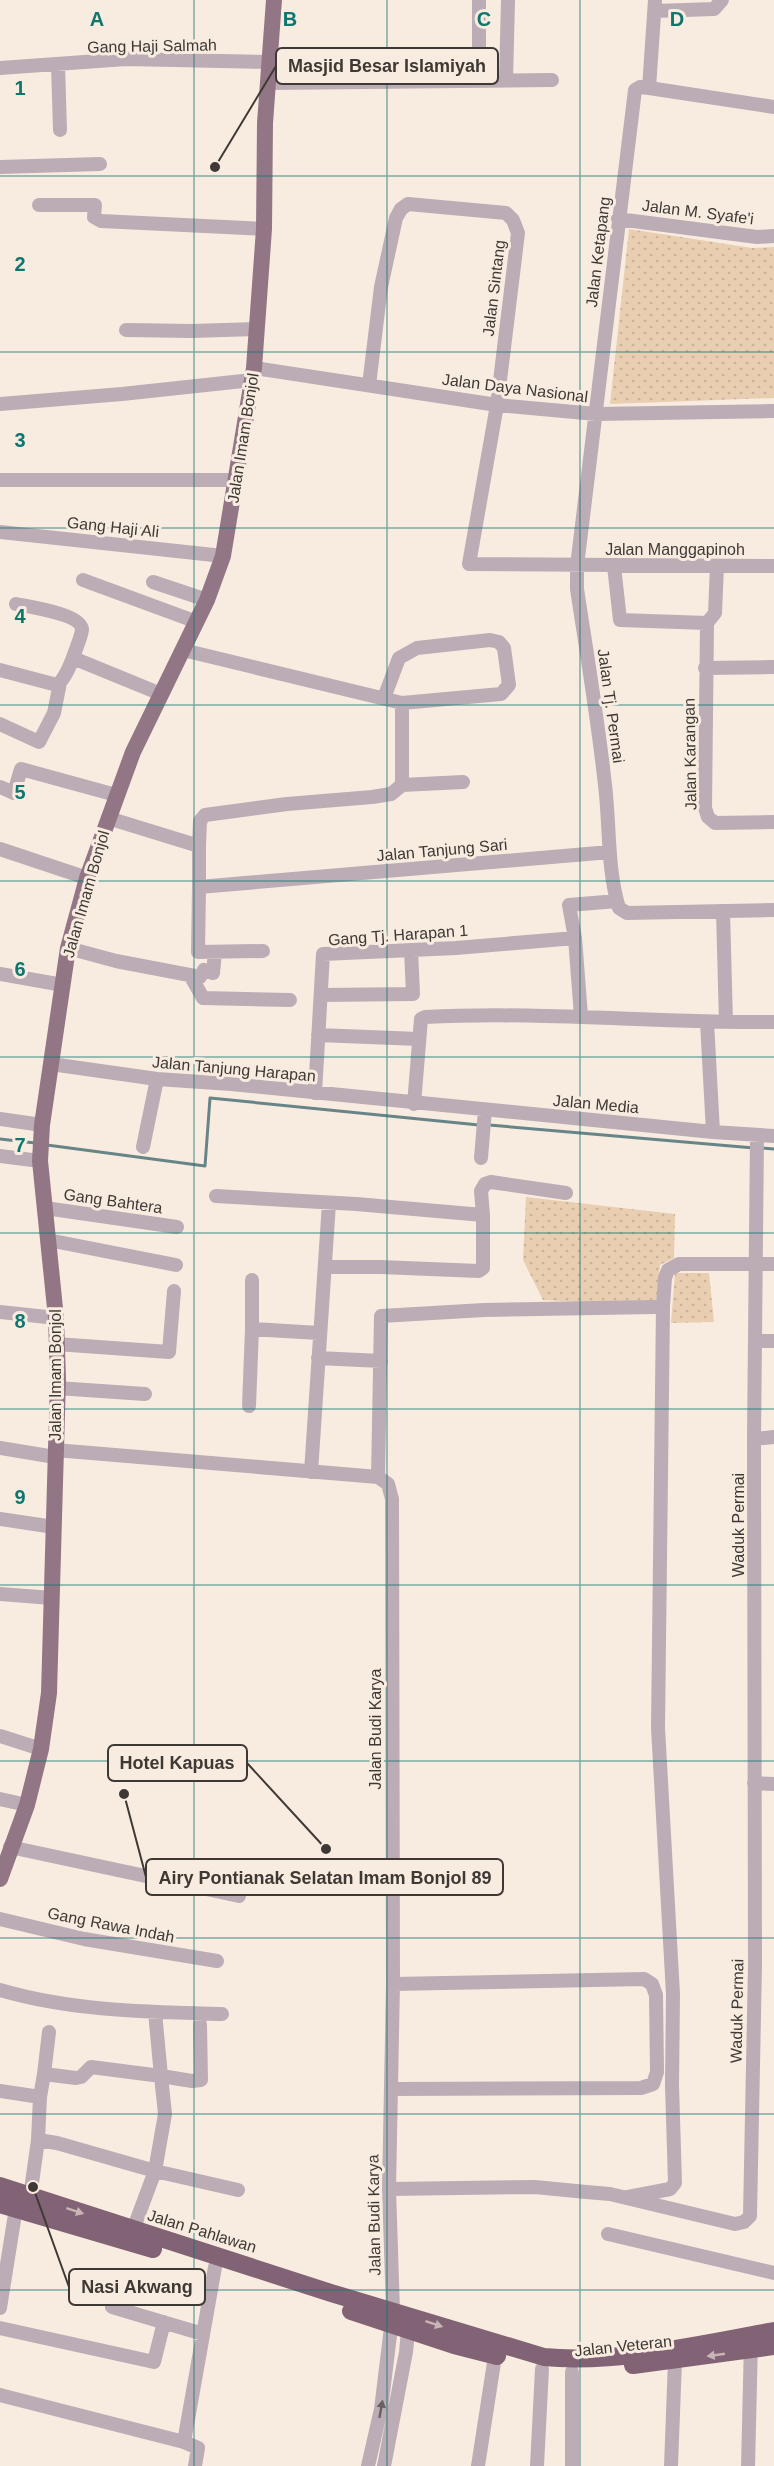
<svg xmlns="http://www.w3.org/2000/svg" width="774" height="2466" font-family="Arial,sans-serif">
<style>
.grass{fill:url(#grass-dots)}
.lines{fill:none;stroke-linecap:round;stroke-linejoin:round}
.stream{stroke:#678587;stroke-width:3}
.minor{stroke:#bcacb6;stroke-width:14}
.major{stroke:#927686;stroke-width:16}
.highway{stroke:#826275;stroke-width:18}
.oneway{fill:#c9b5b5}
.oneway2{fill:#6a6162}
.grid{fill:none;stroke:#0f766e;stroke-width:1.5;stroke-opacity:0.55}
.labels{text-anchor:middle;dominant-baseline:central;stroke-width:6;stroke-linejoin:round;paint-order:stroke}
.street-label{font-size:16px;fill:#3e3935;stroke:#f8ece0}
.grid-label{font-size:20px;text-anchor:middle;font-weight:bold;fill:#0f766e;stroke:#f8ece0;stroke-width:6;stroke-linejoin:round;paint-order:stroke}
.leader{fill:none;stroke:#3e3935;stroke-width:2}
.callout-dot{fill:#3e3935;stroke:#f8ece0;stroke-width:2}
.callout{fill:#f8ece0;stroke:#3e3935;stroke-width:2}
.callout-label{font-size:18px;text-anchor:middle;font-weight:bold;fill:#3e3935}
</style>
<defs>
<pattern id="grass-dots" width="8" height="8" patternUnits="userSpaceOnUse" patternTransform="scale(1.5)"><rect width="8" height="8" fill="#eaceb2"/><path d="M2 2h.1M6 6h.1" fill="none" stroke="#cab29a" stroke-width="1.8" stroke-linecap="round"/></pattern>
</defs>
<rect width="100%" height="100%" fill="#f8ece0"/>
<path class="grass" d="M 629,229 L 752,248 L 774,247 L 774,398 L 610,404 Z
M 526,1197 L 675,1214 L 674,1258 L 660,1265 L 656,1306 L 543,1300 L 523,1260 Z
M 675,1273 L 709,1273 L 714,1322 L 671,1323 Z"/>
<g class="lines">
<path class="stream" d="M 489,1125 L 754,1148
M 0,1139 L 35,1143
M 47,1145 L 205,1166 L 210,1098 L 479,1125
M 761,1148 L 774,1149"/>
<path class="minor" d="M 655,11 L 714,9 L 722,0
M 58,65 L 60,130
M 0,68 L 126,59 L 269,62
M 479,80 L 479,0
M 506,80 L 508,0
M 268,83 L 552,80
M 649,88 L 655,0
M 774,107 L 649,88 L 640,87 L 635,90 L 577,566 L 577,589 C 587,655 598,720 605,785 C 610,826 607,869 619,908 L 627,913 L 774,910
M 0,167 L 100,164
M 39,205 L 95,205 L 94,217 L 101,221 L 264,229
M 618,219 L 757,237 L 774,236
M 126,330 L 192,331 L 256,329
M 254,368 L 497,405 L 596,414 L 774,411
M 369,385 L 381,287 L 396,218 L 401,209 L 408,204 L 506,213 L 513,220 L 518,233 L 497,405 L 469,564 L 774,566
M 0,404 L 122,394 L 252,380
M 0,480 L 236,480
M 0,532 L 223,556
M 614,566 L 620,620 L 707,623 L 705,808 L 708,817 L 715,823 L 774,822
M 83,580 L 197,622
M 153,582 L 207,600
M 707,623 L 715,613 L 717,566
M 183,650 L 402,703 L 501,694 L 509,685 L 504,648 L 499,642 L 490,640 L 417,648 L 399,658 L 384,698
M 73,658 L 161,694
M 705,668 L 774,667
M 0,670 L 57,685 C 66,678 71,663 75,652 C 77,646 81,637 82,630 C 82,614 29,607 16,604
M 0,724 L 39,742 L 54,713 L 60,683
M 402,785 L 463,782
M 0,787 L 14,793 L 21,769 L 116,795
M 108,818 L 199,846 L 199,887 L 610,852
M 199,846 L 200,821 L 205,815 L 287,804 L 372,797 L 391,794 L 402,785 L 402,703
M 0,849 L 87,878
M 199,887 L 198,952 L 263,951
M 723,911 L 726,1022
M 68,948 L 116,961 L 200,977 L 204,970 L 213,973 L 215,952
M 0,974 L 63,985
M 190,975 L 203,998 L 290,1000
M 321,995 L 413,994 L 411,950
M 581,1016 L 575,938 L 569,905 L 617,901
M 707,1022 L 713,1132
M 318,1035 L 419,1039
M 51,1064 L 157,1079 L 231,1084 L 713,1132 L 774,1136
M 315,1093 L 323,954 L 456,948 L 575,938
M 414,1104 L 421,1019 L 425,1017 C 541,1011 658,1023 774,1022
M 0,1119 L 42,1125
M 757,1135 L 754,1439 L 774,1437
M 143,1147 L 157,1079
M 0,1156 L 40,1161
M 481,1158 L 485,1110
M 216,1196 L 356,1204 L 483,1215
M 45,1208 L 177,1227
M 48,1240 L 176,1265
M 325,1267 L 380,1267 L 479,1271 L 483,1268 L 483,1215 L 481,1191 L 485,1184 L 491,1182 L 566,1193
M 252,1280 L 252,1329 L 319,1333
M 0,1312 L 56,1318
M 756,1341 L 774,1341
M 56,1344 L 169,1352 L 174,1291
M 318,1358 L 381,1361
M 57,1388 L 145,1394
M 249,1406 L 252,1329
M 0,1448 L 55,1457
M 55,1450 L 378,1477 L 388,1484 L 392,1499 L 393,1984 L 389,2189 L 393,2311 L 381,2409 L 368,2466
M 311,1472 L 329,1203
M 378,1477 L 381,1316 L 484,1310 L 655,1307
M 0,1519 L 54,1527
M 0,1594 L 52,1598
M 0,1736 L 41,1749
M 754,1783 L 774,1784
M 0,1799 L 27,1805
M 10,1847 L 239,1896
M 0,1919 L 84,1939 L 217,1961
M 0,1990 C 71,2011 148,2012 222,2014
M 44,2074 L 49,2032
M 391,2089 L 641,2088 L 653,2084 L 657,2072 L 656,1995 L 652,1984 L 644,1979 L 393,1984
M 0,2091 L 40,2097 L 44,2074 L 76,2078 L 81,2077 L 91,2067 L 161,2076 L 155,2012
M 38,2140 L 40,2097
M 389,2189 L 535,2187 L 586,2192 L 610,2194 L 735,2224 L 744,2222 L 750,2216 L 755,1965 L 754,1439
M 30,2197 L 38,2140 L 57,2143 L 155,2171 L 238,2190
M 628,2197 L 670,2189 L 675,2183 L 672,2085 L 673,1994 L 658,1728 L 663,1306 L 665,1278 L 668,1270 L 679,1264 L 774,1264
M 133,2230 L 155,2171 L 165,2114 L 161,2076 L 192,2081 L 201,2080 L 200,2024
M 608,2234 L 774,2273
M 112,2307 L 203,2334
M 0,2308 L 16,2208
M 0,2328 L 154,2362 L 164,2322
M 572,2372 L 572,2466
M 0,2395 L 184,2442
M 195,2466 L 198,2448 L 184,2442 L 215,2267
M 384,2466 L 406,2352 L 409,2320
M 478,2466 L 495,2356
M 537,2466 L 542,2369
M 671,2466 L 675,2361
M 748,2466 L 751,2342"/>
<path class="major" d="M 0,1879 L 27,1805 L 41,1749 L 49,1693 L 58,1379 L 56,1318 L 40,1161 L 42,1125 L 68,948 L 87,878 L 133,752 L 207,600 L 223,556 L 254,368 L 264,229 L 265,123 L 274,0"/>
<path class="highway" d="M 0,2186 L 331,2293 L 544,2357 C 615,2364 704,2344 774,2331
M 0,2204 L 153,2249
M 351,2311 L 454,2345 L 497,2356
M 633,2365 L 774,2346"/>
</g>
<defs><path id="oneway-solid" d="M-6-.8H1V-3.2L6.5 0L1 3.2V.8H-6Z" transform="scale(1.5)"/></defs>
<g class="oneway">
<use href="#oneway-solid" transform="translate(75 2211) rotate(18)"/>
<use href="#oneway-solid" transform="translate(434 2324) rotate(18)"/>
<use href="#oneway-solid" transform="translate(716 2355) rotate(172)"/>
</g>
<use class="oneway2" href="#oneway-solid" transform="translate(381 2409) rotate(-80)"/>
<path class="grid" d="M 194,0 L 194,2466M 387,0 L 387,2466M 580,0 L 580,2466M 0,176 L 774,176M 0,352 L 774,352M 0,528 L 774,528M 0,705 L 774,705M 0,881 L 774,881M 0,1057 L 774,1057M 0,1233 L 774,1233M 0,1409 L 774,1409M 0,1585 L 774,1585M 0,1761 L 774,1761M 0,1938 L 774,1938M 0,2114 L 774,2114M 0,2290 L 774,2290"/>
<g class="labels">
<g class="street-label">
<text transform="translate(152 46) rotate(-1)">Gang Haji Salmah</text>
<text transform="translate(698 212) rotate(7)">Jalan M. Syafe'i</text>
<text transform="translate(598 252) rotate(-83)">Jalan Ketapang</text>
<text transform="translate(494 288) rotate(-83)">Jalan Sintang</text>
<text transform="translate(515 388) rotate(7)">Jalan Daya Nasional</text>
<text transform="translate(243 438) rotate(-81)">Jalan Imam Bonjol</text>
<text transform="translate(113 527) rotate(6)">Gang Haji Ali</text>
<text x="675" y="549">Jalan Manggapinoh</text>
<text transform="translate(611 706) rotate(82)">Jalan Tj. Permai</text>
<text transform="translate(690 754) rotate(-91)">Jalan Karangan</text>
<text transform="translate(442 850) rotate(-5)">Jalan Tanjung Sari</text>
<text transform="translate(86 894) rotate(-74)">Jalan Imam Bonjol</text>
<text transform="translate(398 935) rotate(-4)">Gang Tj. Harapan 1</text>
<text transform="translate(234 1069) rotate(5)">Jalan Tanjung Harapan</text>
<text transform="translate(596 1104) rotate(5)">Jalan Media</text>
<text transform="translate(113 1201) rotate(8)">Gang Bahtera</text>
<text transform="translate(55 1375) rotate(-90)">Jalan Imam Bonjol</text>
<text transform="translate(738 1525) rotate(-90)">Waduk Permai</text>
<text transform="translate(375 1729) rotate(-90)">Jalan Budi Karya</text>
<text transform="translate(111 1925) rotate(11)">Gang Rawa Indah</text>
<text transform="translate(737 2011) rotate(-89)">Waduk Permai</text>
<text transform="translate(374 2215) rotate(-91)">Jalan Budi Karya</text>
<text transform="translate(202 2231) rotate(17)">Jalan Pahlawan</text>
<text transform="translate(623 2346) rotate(-6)">Jalan Veteran</text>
</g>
</g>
<g class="grid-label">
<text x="97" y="26">A</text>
<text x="290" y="26">B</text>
<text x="484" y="26">C</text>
<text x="677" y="26">D</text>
<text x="20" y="95">1</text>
<text x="20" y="271">2</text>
<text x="20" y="447">3</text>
<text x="20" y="623">4</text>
<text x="20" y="799">5</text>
<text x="20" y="976">6</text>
<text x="20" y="1152">7</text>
<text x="20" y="1328">8</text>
<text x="20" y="1504">9</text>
</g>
<path class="leader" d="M215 167L276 66M326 1849L247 1763M124 1794L146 1877M33 2187L69 2287"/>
<g class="callout-dot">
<circle cx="215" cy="167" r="6"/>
<circle cx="326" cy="1849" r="6"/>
<circle cx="124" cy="1794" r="6"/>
<circle cx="33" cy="2187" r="6"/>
</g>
<g class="callout">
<rect x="276" y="48" width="222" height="36" rx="6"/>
<rect x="108" y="1745" width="139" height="36" rx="6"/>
<rect x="146" y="1859" width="357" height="36" rx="6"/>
<rect x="69" y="2269" width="136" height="36" rx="6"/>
</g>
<g class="callout-label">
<text x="387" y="72">Masjid Besar Islamiyah</text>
<text x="177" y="1769">Hotel Kapuas</text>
<text x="325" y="1884">Airy Pontianak Selatan Imam Bonjol 89</text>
<text x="137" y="2293">Nasi Akwang</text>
</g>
</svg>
